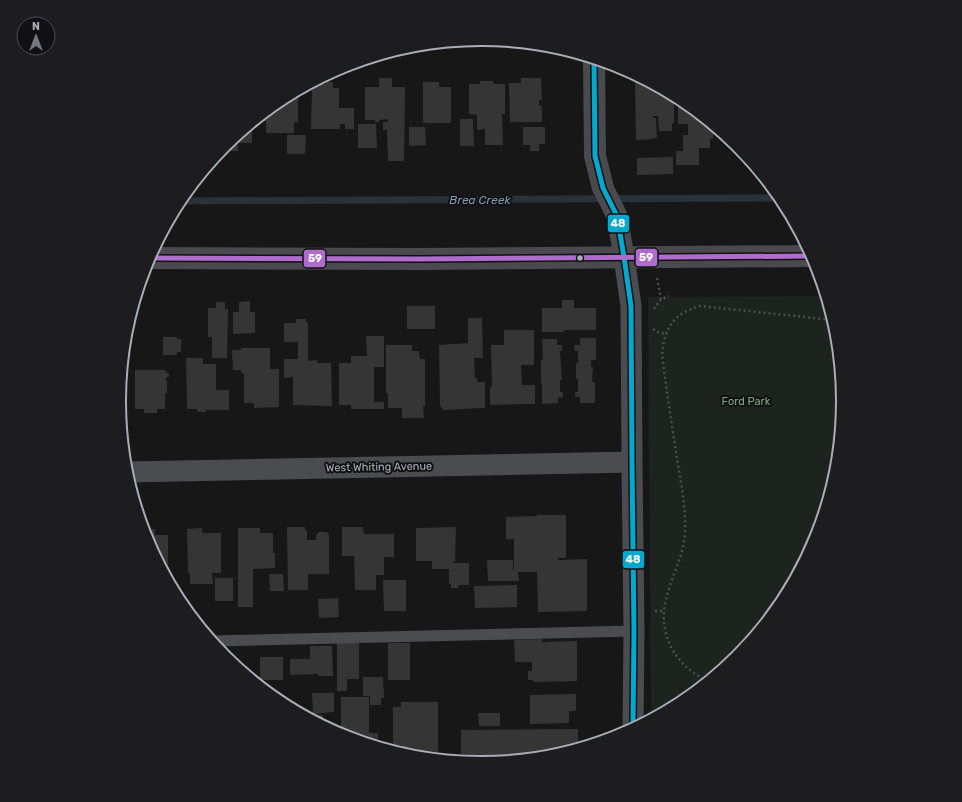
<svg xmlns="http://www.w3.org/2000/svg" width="962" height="802" font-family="Rubik,sans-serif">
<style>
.green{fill:#1d241e}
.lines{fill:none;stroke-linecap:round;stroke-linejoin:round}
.stream{stroke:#2a3239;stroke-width:7}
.building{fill:#353536}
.path{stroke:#4d4e52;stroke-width:2.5;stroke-dasharray:2 3;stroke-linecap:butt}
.lane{stroke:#4b4c50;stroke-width:11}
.street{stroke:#4b4c50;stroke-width:21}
.secondary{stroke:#4a4a4e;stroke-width:22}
.bus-1-casing{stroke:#111113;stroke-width:8}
.bus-2-casing{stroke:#111113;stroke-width:8}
.bus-1{stroke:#00a9ce;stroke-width:5}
.bus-2{stroke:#b06ccc;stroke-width:5}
.bus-dot{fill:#a8adb8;stroke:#111113;stroke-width:1.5}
.labels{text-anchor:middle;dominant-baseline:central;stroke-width:4;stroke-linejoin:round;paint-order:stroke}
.park-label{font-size:11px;fill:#7fa381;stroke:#111113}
.street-label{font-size:11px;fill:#a8adb8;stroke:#111113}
.water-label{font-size:12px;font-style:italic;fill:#7f9bb3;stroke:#111113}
.rim{fill:none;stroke:#a8adb8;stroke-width:2}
.line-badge{stroke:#111113;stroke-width:1.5}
.badge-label{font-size:11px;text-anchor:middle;font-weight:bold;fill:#fff}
</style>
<rect width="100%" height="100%" fill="#171717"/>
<path class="green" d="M 826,296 L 836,331 L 843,401 L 836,472 L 815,540 L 782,602 L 737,657 L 682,702 L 651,719 L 648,297 Z"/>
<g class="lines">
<path class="stream" d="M 179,201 L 781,198"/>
</g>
<path class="building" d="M 379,78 L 392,78 L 392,87 L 405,87 L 404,161 L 388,161 L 387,130 L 383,130 L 383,122 L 388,122 L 388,119 L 379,120 L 379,122 L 375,122 L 375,120 L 365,120 L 365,87 L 379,87 Z
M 521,78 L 541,78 L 542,100 L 539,100 L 539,106 L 542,106 L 542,122 L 510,122 L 509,83 L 521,83 Z
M 480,81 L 493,81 L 493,84 L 505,84 L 505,114 L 502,114 L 503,145 L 485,145 L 485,129 L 477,130 L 477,115 L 469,114 L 469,84 L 480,84 Z
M 326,82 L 333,82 L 333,88 L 339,88 L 339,108 L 354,108 L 354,129 L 345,129 L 345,124 L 340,124 L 340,129 L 311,129 L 312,84 L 326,84 Z
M 423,82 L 439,82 L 439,87 L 451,87 L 451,123 L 423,123 Z
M 635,82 L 649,82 L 674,96 L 674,123 L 672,123 L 672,131 L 659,131 L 658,116 L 653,116 L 653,118 L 656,118 L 657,138 L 653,138 L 653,139 L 636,140 Z
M 298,90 L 298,122 L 294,122 L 294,133 L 266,133 L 266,121 L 260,121 L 260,116 L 280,100 Z
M 678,98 L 713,125 L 713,139 L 710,139 L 710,148 L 699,148 L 699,165 L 676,165 L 676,151 L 683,151 L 683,135 L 688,135 L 688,124 L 678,124 Z
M 460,119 L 473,119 L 474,146 L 460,146 Z
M 252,123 L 252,143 L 238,143 L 238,151 L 221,151 L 225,145 Z
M 358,124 L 376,124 L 377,148 L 358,148 Z
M 409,127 L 425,127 L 426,145 L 409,146 Z
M 523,127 L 545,127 L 545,144 L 539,144 L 539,151 L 530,151 L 530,145 L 523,145 Z
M 287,135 L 306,135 L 305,154 L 287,154 Z
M 673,157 L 673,174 L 637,175 L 637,158 Z
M 562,300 L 574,300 L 574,308 L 596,308 L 596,330 L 564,330 L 564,332 L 542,332 L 542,308 L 562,308 Z
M 250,301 L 250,312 L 255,312 L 255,333 L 233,334 L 233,312 L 239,312 L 239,302 Z
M 216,302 L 225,302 L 225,309 L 228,309 L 227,358 L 212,358 L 212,337 L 208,337 L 208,308 L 216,308 Z
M 407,306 L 435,306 L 435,329 L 407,329 Z
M 468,318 L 482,318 L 483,358 L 474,358 L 475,378 L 477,378 L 477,382 L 485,382 L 485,408 L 443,410 L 440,405 L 439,345 L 468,343 Z
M 296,319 L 306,319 L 306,323 L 308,322 L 308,361 L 317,360 L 317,363 L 331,363 L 332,406 L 293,405 L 293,377 L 284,378 L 284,359 L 298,359 L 298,342 L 284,342 L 284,323 L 296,323 Z
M 504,330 L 534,330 L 534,365 L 521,365 L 522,385 L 535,385 L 535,404 L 490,405 L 490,387 L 492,387 L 491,345 L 504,345 Z
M 366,336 L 384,336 L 384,367 L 374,367 L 374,402 L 384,402 L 384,409 L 351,409 L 351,405 L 339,405 L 339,363 L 351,363 L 351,356 L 367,356 Z
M 163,337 L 177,337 L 177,339 L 181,339 L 181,352 L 177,352 L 177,355 L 163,355 Z
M 580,338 L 596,338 L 596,360 L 591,360 L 591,367 L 593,367 L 592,382 L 595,382 L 595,403 L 580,403 L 580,397 L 575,397 L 575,392 L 578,392 L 578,379 L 576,379 L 576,363 L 578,363 L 578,351 L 575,351 L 574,345 L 580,345 Z
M 542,339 L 557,339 L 557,345 L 562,345 L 562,350 L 560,351 L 562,380 L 560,380 L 560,392 L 563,392 L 563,397 L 558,398 L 558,403 L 542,404 L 542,383 L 541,383 L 541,360 L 543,360 Z
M 386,345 L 412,345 L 412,351 L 419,351 L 420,359 L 425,359 L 425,406 L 423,406 L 424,418 L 402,418 L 402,408 L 388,408 L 388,393 L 386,393 Z
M 241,348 L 270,348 L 270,369 L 279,369 L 279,407 L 254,408 L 254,403 L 244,403 L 244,373 L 241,373 L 241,370 L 233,370 L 232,350 L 241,350 Z
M 186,358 L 203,358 L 203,364 L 216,364 L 216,390 L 229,390 L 229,410 L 206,410 L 206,412 L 197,412 L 197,409 L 187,409 Z
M 135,370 L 166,370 L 166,373 L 169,373 L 169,377 L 166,377 L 166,381 L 167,381 L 167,393 L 165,393 L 165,409 L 157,409 L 157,413 L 144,413 L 144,409 L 135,409 Z
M 122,375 L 126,375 L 127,408 L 120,408 L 119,401 Z
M 537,515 L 566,515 L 566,558 L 558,558 L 558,560 L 587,559 L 587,611 L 538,612 L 537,572 L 518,572 L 519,581 L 488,581 L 487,560 L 513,560 L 513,570 L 514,570 L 514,539 L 506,539 L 506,517 L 537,516 Z
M 287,527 L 305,527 L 305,530 L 307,530 L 307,540 L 316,540 L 316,535 L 319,532 L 326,532 L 329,534 L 329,574 L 308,574 L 308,590 L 288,590 Z
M 342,527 L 363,527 L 364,534 L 394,534 L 394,557 L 384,557 L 384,575 L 376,575 L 376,590 L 355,590 L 354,556 L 342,556 Z
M 456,527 L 455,562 L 449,563 L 469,563 L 469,585 L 458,585 L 458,588 L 451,588 L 451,584 L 449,584 L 449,569 L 432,569 L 432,561 L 416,561 L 416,528 Z
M 202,528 L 202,533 L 221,533 L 221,573 L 212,573 L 213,584 L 190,584 L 190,573 L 188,573 L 187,529 Z
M 238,528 L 260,528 L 260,533 L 273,533 L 273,553 L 275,553 L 275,568 L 253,569 L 253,607 L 238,607 Z
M 143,529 L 155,529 L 155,535 L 168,535 L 168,573 L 164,573 L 146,539 Z
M 269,574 L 283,574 L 284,591 L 270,591 Z
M 215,578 L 233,578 L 233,601 L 215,601 Z
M 383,580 L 406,580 L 406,611 L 384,611 Z
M 517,585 L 517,607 L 475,608 L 474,586 Z
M 174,591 L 182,591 L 182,604 L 180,602 Z
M 338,598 L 339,617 L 319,618 L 318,599 Z
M 542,639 L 542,642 L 577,641 L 577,681 L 533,682 L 533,680 L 528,680 L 528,671 L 532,671 L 532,662 L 515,662 L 514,640 Z
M 337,641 L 359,641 L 359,679 L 347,679 L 347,691 L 337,691 Z
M 388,643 L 410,643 L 410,680 L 388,680 Z
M 310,646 L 332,646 L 333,676 L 318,676 L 318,674 L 290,675 L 290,659 L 310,659 Z
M 260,657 L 283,657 L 283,680 L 260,680 Z
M 363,677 L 383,677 L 384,698 L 381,698 L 381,705 L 370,705 L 370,696 L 363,696 Z
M 312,693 L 334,693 L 334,712 L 313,714 Z
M 576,694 L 576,711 L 569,711 L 569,723 L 530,724 L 530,695 Z
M 341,697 L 369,697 L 369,733 L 378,733 L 378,746 L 341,735 Z
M 401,702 L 438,702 L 438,759 L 410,756 L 396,752 L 402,751 L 402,745 L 393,745 L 393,707 L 401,707 Z
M 478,713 L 500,713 L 500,726 L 479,726 Z
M 317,715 L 323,715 L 323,725 L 310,718 L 317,718 Z
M 578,729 L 578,748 L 551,756 L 481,763 L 461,761 L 461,730 Z"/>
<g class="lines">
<path class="path" d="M 657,278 L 661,299
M 654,309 L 661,299 L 669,296
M 653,329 L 657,332 L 666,334
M 655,611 L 664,611
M 708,681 C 684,670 667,650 664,623 C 661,591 684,563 685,532 C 686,507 681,483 677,459 C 672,424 666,389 662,354 C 665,327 673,314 700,306 L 833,320"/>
<path class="lane" d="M 212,641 L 634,631"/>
<path class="street" d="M 603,188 L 617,216 L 624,257 L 631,306 L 632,462 L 634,631 L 633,728
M 126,472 L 632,462"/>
<path class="secondary" d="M 594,59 L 595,156 L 603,188
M 149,258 L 421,259 L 812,256"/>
<g class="bus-1-casing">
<path id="bus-1" d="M 594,59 L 595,156 L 603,188 L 617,216 L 624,257 L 631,306 L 632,462 L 634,631 L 633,728"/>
</g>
<g class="bus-2-casing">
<path id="bus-2" d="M 149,258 L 421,259 L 812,256"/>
</g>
<use href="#bus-1" class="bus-1"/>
<use href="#bus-2" class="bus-2"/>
</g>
<circle class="bus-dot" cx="580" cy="258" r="3.5"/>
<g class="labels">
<g class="park-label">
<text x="746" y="401">Ford Park</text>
</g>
<g class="street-label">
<text transform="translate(379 467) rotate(-1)">West Whiting Avenue</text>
</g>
<g class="water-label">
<text x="480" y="200">Brea Creek</text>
</g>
</g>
<path d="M0 0H962V802H0ZM126 401a355 355 0 1 1 710 0a355 355 0 1 1-710 0Z" fill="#1d1d20" fill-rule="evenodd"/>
<path class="rim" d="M126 401a355 355 0 1 1 710 0a355 355 0 1 1-710 0Z"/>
<g class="line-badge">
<rect x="607" y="214" width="23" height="19" rx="4" fill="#00a9ce"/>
<rect x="635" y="248" width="23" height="19" rx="4" fill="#b06ccc"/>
<rect x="303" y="249" width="23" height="19" rx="4" fill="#b06ccc"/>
<rect x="622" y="550" width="23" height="19" rx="4" fill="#00a9ce"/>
</g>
<g class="badge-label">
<text x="618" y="227">48</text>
<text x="646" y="261">59</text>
<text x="315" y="262">59</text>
<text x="633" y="563">48</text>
</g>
<g transform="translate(36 36)"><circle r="19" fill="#111113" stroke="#4d4f55"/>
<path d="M0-3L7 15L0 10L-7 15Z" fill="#757880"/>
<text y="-6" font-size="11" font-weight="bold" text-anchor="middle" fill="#a8adb8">N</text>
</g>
</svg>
